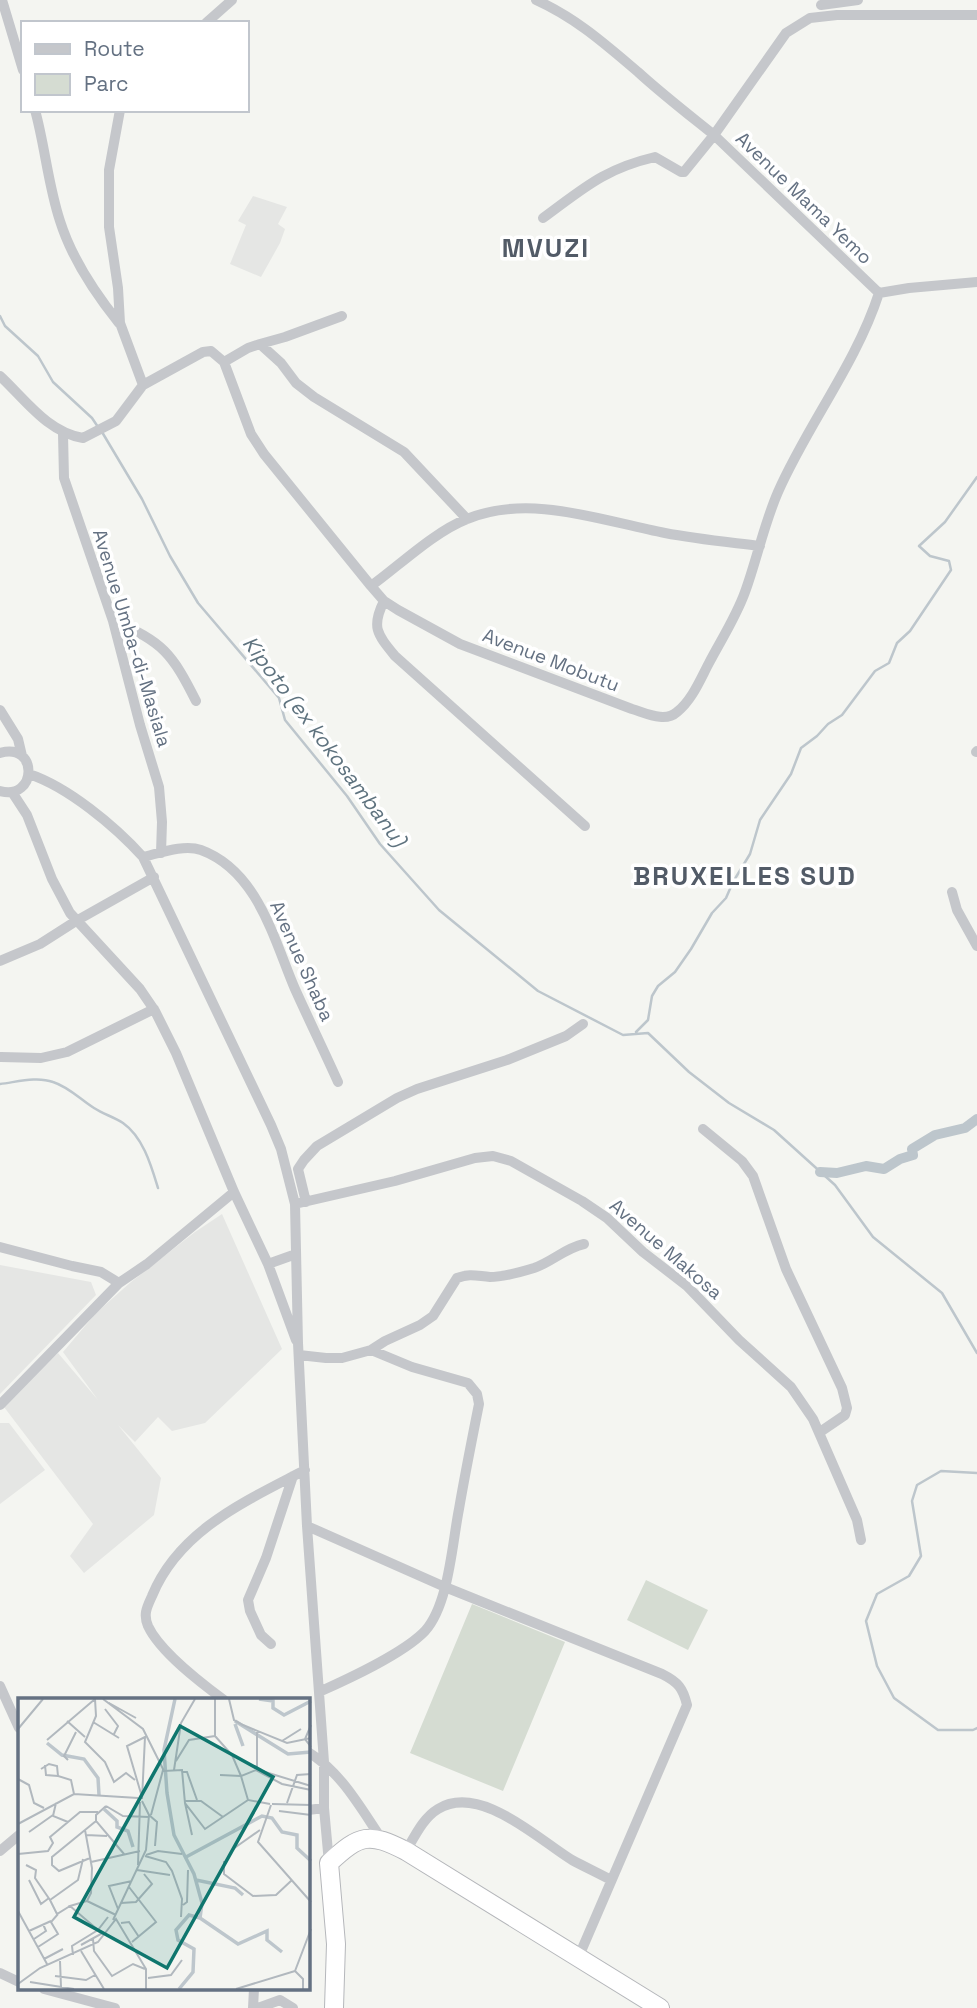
<svg xmlns="http://www.w3.org/2000/svg" width="977" height="2008" font-family="'Space Grotesk',sans-serif">
<style>
.built{fill:#e5e6e4}
.green{fill:#d5dcd2}
.lines{fill:none;stroke-linecap:round;stroke-linejoin:round}
.stream{stroke:#bdc6cc;stroke-width:2.5}
.canal{stroke:#bdc6cc;stroke-width:10}
.highway-casing{stroke:#b5b7bb;stroke-width:20}
.street{stroke:#c5c7cb;stroke-width:10}
.highway{stroke:#fff;stroke-width:18}
.labels{text-anchor:middle;dominant-baseline:central;stroke-width:7;stroke-linejoin:round;paint-order:stroke}
.street-label{font-size:19px;fill:#647182;stroke:#fff}
.water-label{font-size:21px;font-style:italic;fill:#5f737f;stroke:#fff}
.district-label{font-size:26px;font-weight:bold;letter-spacing:2px;fill:#525b67;stroke:#fff}
.inset-river{fill:none;stroke:#bdc6cc;stroke-width:3.5}
.inset-road{fill:none;stroke:#b1b8be;stroke-width:2}
.view{fill:#0f766e;fill-opacity:0.15;stroke:#0f766e;stroke-width:3.5}
.inset-edge{fill:none;stroke:#647182;stroke-width:3.5}
</style>
<rect width="100%" height="100%" fill="#f4f5f1"/>
<path class="built" d="M 253,196 L 287,207 L 278,224 L 285,229 L 280,243 L 261,277 L 230,264 L 246,225 L 238,221 Z
M 222,1214 L 282,1349 L 205,1423 L 172,1431 L 158,1417 L 135,1442 L 118,1425 L 161,1478 L 154,1515 L 84,1573 L 70,1556 L 93,1524 L 4,1407 L 32,1376 L 58,1353 L 98,1400 L 63,1352 L 96,1313 L 131,1282 L 195,1232 Z
M 0,1265 L 91,1282 L 96,1295 L 0,1394 Z
M 0,1423 L 9,1423 L 45,1470 L 0,1504 Z"/>
<path class="green" d="M 646,1580 L 708,1610 L 688,1650 L 627,1620 Z
M 472,1604 L 565,1642 L 503,1791 L 410,1753 Z"/>
<g class="lines">
<path class="stream" d="M 0,316 L 5,326 L 38,356 L 53,382 L 92,418 L 98,427
M 102,432 L 142,499 L 170,556 L 198,603 L 279,698 L 285,720 L 347,796 L 380,844 L 439,910 L 538,991 L 623,1035 L 648,1033 L 689,1072 L 729,1103 L 774,1130 L 835,1185 L 873,1237 L 942,1293 L 977,1353
M 636,1032 L 648,1020 L 652,996 L 658,986 L 675,972 L 691,949 L 712,913 L 726,898 L 733,882 L 750,854 L 760,820 L 791,774 L 801,748 L 817,736 L 828,724 L 842,715 L 875,671 L 889,663 L 897,643 L 910,631 L 951,570 L 949,561 L 930,556 L 919,546 L 945,522 L 977,477
M 0,1084 C 17,1082 37,1076 53,1082 C 69,1087 81,1100 94,1108 C 103,1114 114,1117 123,1123 C 143,1137 151,1165 158,1188
M 977,1473 L 941,1471 L 917,1485 L 912,1501 L 921,1556 L 909,1576 L 877,1594 L 866,1621 L 877,1666 L 894,1698 L 938,1730 L 973,1730 L 977,1728"/>
<path class="canal" d="M 820,1172 L 837,1173 L 866,1166 L 884,1169 L 900,1159 L 913,1155 L 912,1149 L 935,1135 L 965,1128 L 977,1119"/>
<g class="highway-casing">
<path id="highway" d="M 334,2008 L 336,1944 L 329,1863 C 360,1834 369,1832 406,1851 L 660,2008"/>
</g>
<path class="street" d="M 2,0 L 23,70
M 536,0 C 576,18 605,44 638,72 C 662,94 688,114 714,135 L 684,172 L 681,172 L 655,157 C 604,169 584,188 543,218
M 821,5 L 858,0
M 206,23 L 232,0
M 35,110 C 45,146 48,185 60,221 C 72,259 94,292 119,323
M 120,110 L 109,170 L 109,227 L 118,288 L 120,323 L 143,385
M 879,293 L 714,135 L 786,33 L 810,18 L 837,15 L 977,15
M 879,293 L 909,288 L 977,282
M 260,344 L 285,337 L 342,316
M 224,362 L 248,348 L 260,344 L 281,363 L 296,383 L 314,397 L 404,452 L 467,519
M 0,376 C 25,399 47,432 83,438 L 116,421 L 143,385 L 203,352 L 211,351 L 224,362 L 251,434 L 264,454 L 371,586 L 384,601 L 398,610 L 460,644 L 632,709 C 646,713 665,723 677,712 C 692,700 700,680 709,663 C 721,640 736,617 745,592 C 757,559 764,524 778,492 C 808,424 856,364 879,293
M 63,434 L 64,478 L 113,621 L 140,725 L 159,787 L 162,822 L 161,853
M 371,586 C 400,565 434,532 467,519 C 530,493 602,521 665,533 C 696,539 728,542 760,546
M 384,601 C 371,627 377,634 395,656 L 585,826
M 113,621 C 162,640 173,655 196,701
M 0,710 L 18,739 L 22,756
M 976,752 L 977,751
M 0,753 C 39,742 37,801 0,791
M 29,774 C 68,787 115,826 143,857 L 271,1125 L 281,1149 L 295,1204 L 298,1343 L 307,1526 L 324,1762 L 324,1808 L 329,1863
M 12,792 L 27,815 L 52,879 L 70,913 L 140,989 L 155,1011 L 176,1053 L 234,1192 L 268,1264 L 296,1340
M 143,857 C 160,853 184,844 201,850 C 258,871 274,940 295,989 C 309,1020 324,1051 338,1082
M 952,892 L 957,910 L 977,946
M 0,961 L 40,944 L 76,921 L 154,877
M 1,1057 L 41,1058 L 67,1052 L 154,1009
M 703,1129 L 742,1161 L 753,1176 L 786,1269 L 842,1388 L 847,1408 L 845,1415 L 820,1432
M 306,1202 L 298,1169 L 304,1160 L 317,1146 L 397,1098 L 417,1089 L 507,1060 L 566,1036 L 583,1024
M 295,1204 L 395,1181 L 475,1158 L 493,1156 L 511,1161 L 582,1201 L 607,1218 L 643,1252 L 687,1286 L 739,1340 L 791,1387 L 813,1419 L 857,1520 L 861,1540
M 0,1247 L 72,1266 L 101,1272 L 119,1283
M 268,1264 L 296,1254
M 299,1355 L 326,1358 L 342,1358 L 371,1350 L 385,1341 L 420,1325 L 433,1316 L 457,1278 C 470,1273 477,1276 490,1277 C 503,1277 521,1272 534,1268 C 552,1262 565,1248 584,1244
M 0,1405 L 119,1283 L 147,1264 L 234,1192
M 307,1526 L 445,1587 L 662,1674 C 678,1682 683,1688 687,1705 L 579,1956
M 271,1644 L 261,1635 L 250,1611 L 248,1600 L 266,1558 L 293,1476
M 0,1686 L 19,1728
M 319,1692 C 348,1679 403,1654 425,1631 C 449,1604 452,1544 459,1509 C 465,1474 472,1439 479,1404 L 477,1394 L 468,1383 L 412,1367 L 371,1350
M 224,1700 C 201,1683 160,1652 148,1626 C 143,1614 147,1607 152,1596 C 179,1530 246,1501 305,1470
M 308,1752 C 341,1772 360,1807 381,1838
M 308,1810 L 324,1808
M 0,1851 L 19,1835
M 406,1851 C 415,1836 423,1818 438,1809 C 480,1783 539,1840 572,1860 C 585,1867 598,1873 611,1880
M 0,1973 L 19,1982
M 44,1989 L 115,2008
M 253,2008 L 254,1989
M 258,2008 L 280,2000 L 293,2008"/>
<use href="#highway" class="highway"/>
</g>
<g class="labels">
<g class="street-label">
<text transform="translate(804 198) rotate(44)">Avenue Mama Yemo</text>
<text transform="translate(132 638) rotate(73)">Avenue Umba-di-Masiala</text>
<text transform="translate(551 660) rotate(21)">Avenue Mobutu</text>
<text transform="translate(302 961) rotate(66)">Avenue Shaba</text>
<text transform="translate(666 1249) rotate(41)">Avenue Makosa</text>
</g>
<g class="water-label">
<text transform="translate(325 741) rotate(53)">Kipoto (ex kokosambanu)</text>
</g>
<g class="district-label">
<text x="546" y="248">MVUZI</text>
<text x="745" y="876">BRUXELLES SUD</text>
</g>
</g>
<g transform="translate(18 1698)">
<rect width="292" height="292" fill="#f4f5f1"/>
<path class="inset-river" d="M 157,1 L 146,52 L 149,95 L 156,137 L 176,176 L 184,205 L 182,220 L 171,217 L 158,232 L 160,242 L 176,251 L 175,274 L 161,291M 241,1 L 255,3 L 255,10 L 266,17 L 293,3M 217,23 L 270,56 L 293,54M 217,26 L 225,48M 29,45 L 44,57 L 66,61 L 80,80 L 81,97M 86,111 L 99,123 L 99,129 L 110,133 L 115,149M 168,159 L 244,118 L 254,120 L 264,134 L 279,137 L 279,150 L 293,163M 178,182 L 217,190 L 225,197M 182,220 L 220,246 L 249,233 L 249,242 L 264,254"/>
<path class="inset-road" d="M 77,1 L 78,18 L 67,44 L 87,64 L 96,84 L 108,75 L 117,82M 85,1 L 125,31 L 146,73 L 164,72 L 167,105 L 187,131 L 230,102M 211,1 L 216,22 L 225,27 L 269,45 L 293,40M 91,5 L 118,20M 87,11 L 100,28 L 96,36M 49,23 L 67,39M 75,24 L 101,40M 293,27 L 287,41 L 293,49M 0,31 L 25,1M 239,32 L 239,72M 197,38 L 214,57 L 223,78M 197,38 L 197,1M 29,42 L 77,1M 264,43 L 283,31M 50,62 L 46,58 L 58,34M 158,63 L 171,42 L 197,38M 27,67 L 28,77 L 40,78M 23,71 L 31,66 L 39,68 L 40,78 L 53,82 L 56,96M 156,72 L 163,25 L 177,1M 244,73 L 293,88M 164,74 L 169,74 L 179,102M 202,77 L 223,78M 0,81 L 11,87 L 16,105 L 26,110M 124,99 L 109,48 L 127,39 L 124,101M 167,103 L 183,103 L 205,119M 38,105 L 35,118 L 50,124M 167,105 L 174,137M 269,105 L 279,77 L 293,76M 252,106 L 230,102 L 223,78 L 238,72 L 264,86 L 293,92M 254,106 L 293,107M 253,107 L 240,144 L 293,204M 88,108 L 78,117 L 78,123 L 106,156M 88,108 L 105,118 L 131,119M 261,113 L 293,117M 131,117 L 139,124 L 137,148M 133,117 L 145,72M 0,126 L 56,96 L 120,100M 67,132 L 74,170 L 73,195 L 69,203 L 52,208 L 80,232M 11,134 L 35,117M 68,137 L 89,138M 215,151 L 242,132M 0,156 L 30,153 L 35,145 L 32,139 L 62,114 L 80,114M 128,157 L 140,153 L 164,156M 127,158 L 148,164 L 154,173 L 164,201 L 163,219M 72,160 L 41,173 L 34,167 L 34,159 L 78,123M 206,163 L 206,176 L 235,198 L 258,197 L 274,182M 73,164 L 122,153M 8,167 L 18,172 L 17,180 L 32,202M 120,167 L 122,104M 119,172 L 152,177M 11,182 L 23,206 L 31,200M 111,189 L 138,224 L 114,244M 69,203 L 98,217M 103,205 L 118,204 L 134,186 L 126,176M 165,207 L 169,204 L 170,172M 52,208 L 39,216 L 32,202 L 60,182 L 65,161M 100,211 L 91,188 L 114,183M 0,213 L 29,266M 95,222 L 128,152 L 131,117 L 124,103M 103,225 L 111,224 L 121,239M 11,233 L 33,223M 16,241 L 28,233 L 25,226M 75,241 L 76,253 L 94,278 L 115,266 L 127,271M 63,247 L 83,236 L 80,232 L 90,219M 20,249 L 40,236 L 33,224 L 40,216M 63,253 L 86,291M 55,257 L 54,248 L 80,232M 26,261 L 45,251M 42,263 L 43,289M 277,273 L 293,231M 277,273 L 285,281 L 285,291M 37,278 L 68,282 L 77,277M 130,280 L 153,277 L 164,262M 12,284 L 56,291M 0,286 L 22,270 L 80,244 L 98,221 L 128,271 L 128,291M 218,291 L 277,273"/>
<path class="view" d="M 162,28 L 255,79 L 149,270 L 56,219 Z"/>
<rect width="292" height="292" class="inset-edge"/>
</g>
<rect x="21" y="21" width="228" height="91" fill="#ffffff" stroke="#c1c6cd" stroke-width="2"/>
<rect x="35" y="44" width="35" height="10" fill="#c5c7cb" stroke="#c1c6cd" stroke-width="2"/>
<text x="84" y="56" font-size="21" fill="#647182">Route</text>
<rect x="35" y="74" width="35" height="21" fill="#d5dcd2" stroke="#c1c6cd" stroke-width="2"/>
<text x="84" y="91" font-size="21" fill="#647182">Parc</text>
</svg>
